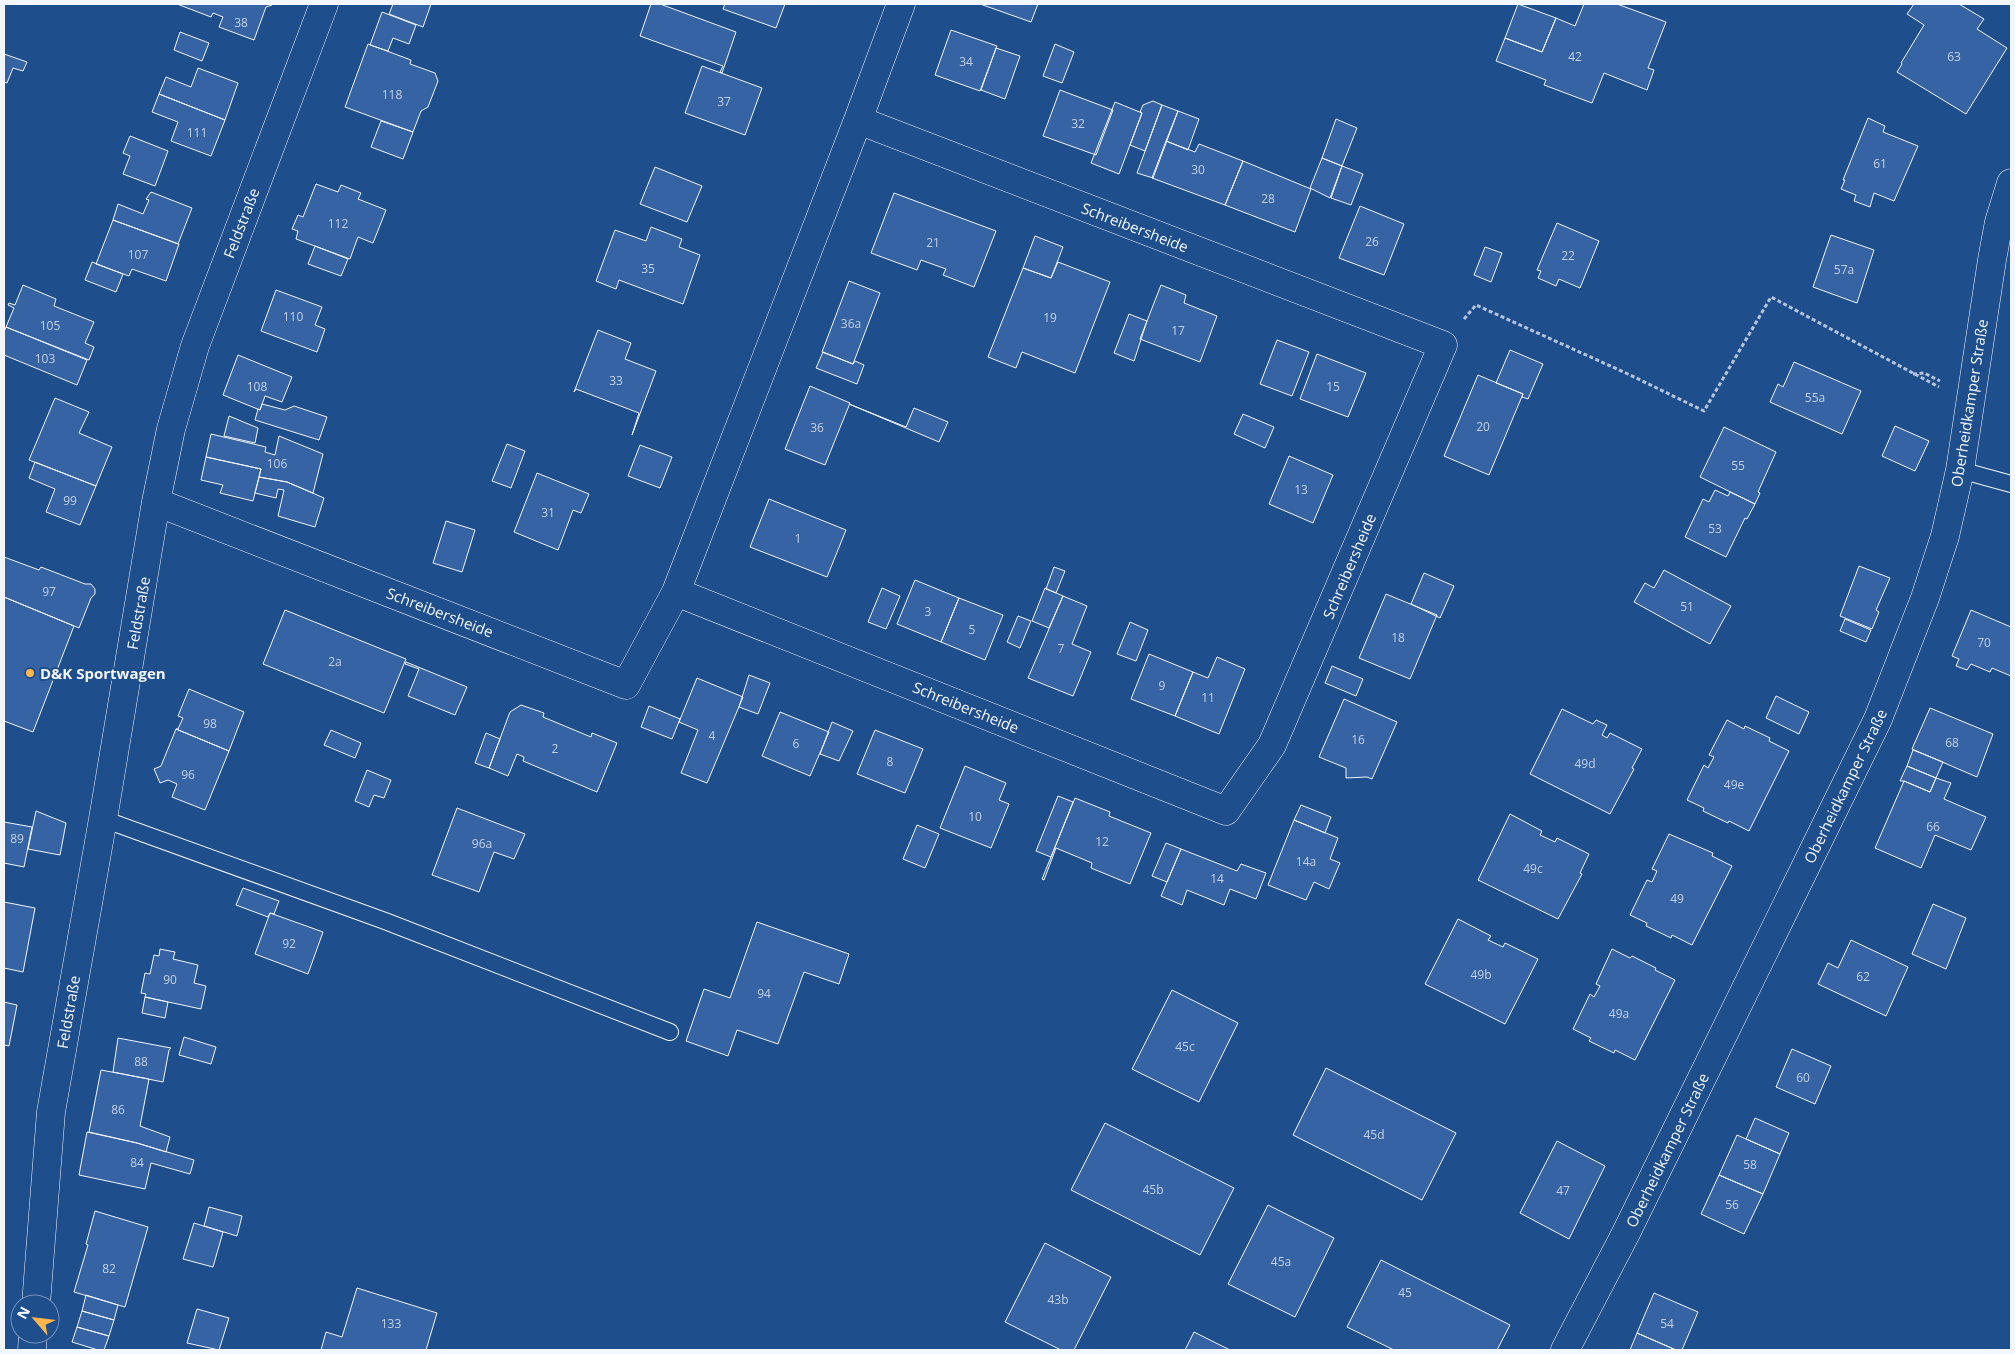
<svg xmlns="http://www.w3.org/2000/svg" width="2015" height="1354" font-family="'Open Sans',sans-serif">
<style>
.building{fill:#3563a3;stroke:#f2f6ff}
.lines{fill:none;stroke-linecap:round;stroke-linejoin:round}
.lane-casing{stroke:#f2f6ff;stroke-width:18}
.street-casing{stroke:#f2f6ff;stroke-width:29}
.path{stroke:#b3c4dc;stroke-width:3;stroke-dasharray:4 2.5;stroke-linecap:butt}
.lane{stroke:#1f4e8c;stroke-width:16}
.street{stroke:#1f4e8c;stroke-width:28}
.poi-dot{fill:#ffb74d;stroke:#1f4e8c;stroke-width:2}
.labels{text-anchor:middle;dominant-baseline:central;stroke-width:4;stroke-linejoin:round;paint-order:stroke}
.number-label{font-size:12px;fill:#c3d1e8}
.street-label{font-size:15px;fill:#f2f6ff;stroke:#1f4e8c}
.poi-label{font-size:15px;font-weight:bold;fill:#f2f6ff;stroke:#1f4e8c;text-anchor:start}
</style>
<rect width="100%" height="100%" fill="#1f4e8c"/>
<path class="building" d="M 177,4 L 272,4 L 272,5 L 266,7 L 254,40 L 219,27 L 223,17 L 213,13 L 211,17 Z
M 393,4 L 431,4 L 423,27 L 389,14 Z
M 651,4 L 660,4 L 736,32 L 722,73 L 720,72 L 723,66 L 640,36 Z
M 725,4 L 785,4 L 776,28 L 723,9 Z
M 980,4 L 1038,4 L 1031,22 Z
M 1518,4 L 1556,18 L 1542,52 L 1505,38 Z
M 1584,4 L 1617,4 L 1666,22 L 1648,68 L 1654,70 L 1647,90 L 1604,73 L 1592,103 L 1544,85 L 1546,80 L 1496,61 L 1505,38 L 1542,52 L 1556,18 L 1575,26 Z
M 1914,4 L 1959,4 L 1984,19 L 1977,29 L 2007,48 L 1966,114 L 1897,72 L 1902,64 L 1901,63 L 1924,25 L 1907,14 Z
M 382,12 L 416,25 L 409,44 L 393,38 L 388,51 L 370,45 Z
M 951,30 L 997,46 L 980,91 L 935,75 Z
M 180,32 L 209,43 L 202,61 L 174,50 Z
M 368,44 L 411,60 L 410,64 L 435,73 L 438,81 L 428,107 L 421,111 L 413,132 L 345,107 Z
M 1055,44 L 1074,52 L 1062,83 L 1043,76 Z
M 996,48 L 1020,56 L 1005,99 L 981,90 Z
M 4,54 L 27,62 L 23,71 L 13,68 L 7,83 L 4,82 Z
M 702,66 L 762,88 L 745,135 L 685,113 Z
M 198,68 L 238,83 L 225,120 L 159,94 L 166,77 L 191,87 Z
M 1060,90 L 1113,110 L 1096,155 L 1043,136 Z
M 159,94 L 225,120 L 211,156 L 171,141 L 178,122 L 152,112 Z
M 1153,101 L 1162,105 L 1145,151 L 1130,145 L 1142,113 L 1140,112 L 1143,105 Z
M 1115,102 L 1142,113 L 1119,174 L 1091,163 Z
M 1162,105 L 1178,111 L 1153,178 L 1137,173 Z
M 1178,111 L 1199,119 L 1188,150 L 1166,141 Z
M 1868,118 L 1885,126 L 1883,132 L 1918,146 L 1894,201 L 1874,193 L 1870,207 L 1854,201 L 1856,195 L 1841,189 L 1845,180 L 1843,180 Z
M 1336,119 L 1357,128 L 1342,166 L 1322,158 Z
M 381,121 L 413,132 L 403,159 L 371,147 Z
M 130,136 L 168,151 L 155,186 L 123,174 L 130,156 L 123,153 Z
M 1166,141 L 1195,152 L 1199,144 L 1243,161 L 1225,205 L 1152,178 Z
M 1322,158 L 1342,166 L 1330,198 L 1310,188 Z
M 1243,161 L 1311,189 L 1295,232 L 1225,205 Z
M 1342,166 L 1363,174 L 1351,205 L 1331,198 Z
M 655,167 L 702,186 L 687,222 L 640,204 Z
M 316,184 L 338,192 L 341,185 L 361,193 L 358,199 L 386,210 L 373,243 L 358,237 L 350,259 L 296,239 L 298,231 L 292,229 L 298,215 L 303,217 Z
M 151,192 L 192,208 L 178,244 L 113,220 L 118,204 L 143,214 L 149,200 L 146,199 Z
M 894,193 L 996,231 L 974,287 L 943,275 L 946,269 L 921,260 L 917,270 L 871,253 Z
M 1360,206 L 1404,224 L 1384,275 L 1339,258 Z
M 113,220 L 179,244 L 166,281 L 132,269 L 129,276 L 96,264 Z
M 1557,223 L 1599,241 L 1580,288 L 1559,279 L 1556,286 L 1538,278 L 1541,271 L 1537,270 Z
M 651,227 L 682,239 L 679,247 L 700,255 L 683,304 L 619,280 L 616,289 L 596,281 L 615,230 L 646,241 Z
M 1831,235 L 1874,250 L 1857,303 L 1813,287 Z
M 1035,236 L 1063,247 L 1051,278 L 1023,268 Z
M 315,246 L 348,259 L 341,276 L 308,264 Z
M 1485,247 L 1502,253 L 1491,282 L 1474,275 Z
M 92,262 L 123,274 L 116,292 L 85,280 Z
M 1058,262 L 1110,282 L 1075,373 L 1022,352 L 1016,368 L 988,357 L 1023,268 L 1051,278 Z
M 849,281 L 880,293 L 853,364 L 822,352 Z
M 23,285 L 56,299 L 54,306 L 94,322 L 85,343 L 94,347 L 89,360 L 6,327 L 14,308 L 8,305 L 9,303 L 15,305 Z
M 1161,285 L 1186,295 L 1184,303 L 1217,316 L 1200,362 L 1140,339 Z
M 276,290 L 322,307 L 315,325 L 325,329 L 317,352 L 261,331 Z
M 1129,314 L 1147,321 L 1134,361 L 1114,353 Z
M 6,327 L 87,360 L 77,385 L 4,355 L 4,332 Z
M 598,330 L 631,343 L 625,359 L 656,371 L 632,435 L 639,413 L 576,389 L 574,392 Z
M 1277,340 L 1309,352 L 1292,396 L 1260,384 Z
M 1510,350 L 1543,364 L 1528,399 L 1522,397 L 1523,394 L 1496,383 Z
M 823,352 L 853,364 L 855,361 L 864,365 L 857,384 L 816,368 Z
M 1317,354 L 1366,373 L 1348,417 L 1300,399 Z
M 238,355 L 292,377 L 282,402 L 265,396 L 260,410 L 223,395 Z
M 1794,362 L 1861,391 L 1842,434 L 1770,402 L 1778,384 L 1783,387 Z
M 1478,375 L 1523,394 L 1489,475 L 1444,456 Z
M 810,386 L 850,403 L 825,465 L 785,449 Z
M 55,398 L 89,412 L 79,433 L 112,447 L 96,486 L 29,460 Z
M 262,404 L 285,410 L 294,406 L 327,417 L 319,440 L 255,420 L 258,409 L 260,410 Z
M 849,404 L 906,427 L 914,408 L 948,422 L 939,442 Z
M 1243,414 L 1274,427 L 1265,448 L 1234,434 Z
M 229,416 L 258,428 L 255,443 L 224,436 Z
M 1895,426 L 1929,441 L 1915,471 L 1882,456 Z
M 1724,427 L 1776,452 L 1758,492 L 1760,493 L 1755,504 L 1700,477 Z
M 211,434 L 266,447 L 265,452 L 275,455 L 279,436 L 323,454 L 313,493 L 287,482 L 259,477 L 261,469 L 206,457 Z
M 507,444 L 525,451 L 511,488 L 492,481 Z
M 640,445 L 672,457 L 660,488 L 628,476 Z
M 1289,456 L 1333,475 L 1313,523 L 1269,504 Z
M 206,457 L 261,469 L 253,501 L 220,493 L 223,485 L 201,480 Z
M 35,462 L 96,486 L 80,525 L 46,512 L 55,489 L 29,478 Z
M 537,473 L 589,494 L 581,513 L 573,510 L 558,550 L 514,532 Z
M 259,477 L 287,482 L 324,498 L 315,527 L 278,516 L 284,490 L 278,489 L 276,498 L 255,493 Z
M 1715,490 L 1728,496 L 1730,492 L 1755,504 L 1747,519 L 1745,518 L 1726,557 L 1685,537 L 1703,499 L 1709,502 Z
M 769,499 L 846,530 L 827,577 L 750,547 Z
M 446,521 L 475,530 L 462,572 L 433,563 Z
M 4,557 L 39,570 L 41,567 L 85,584 L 91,584 L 95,589 L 95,594 L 91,598 L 79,628 L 4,597 Z
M 1859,566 L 1890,578 L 1876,610 L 1879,612 L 1872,629 L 1840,616 Z
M 1054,567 L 1065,571 L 1056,593 L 1046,589 Z
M 1664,570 L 1731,606 L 1710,644 L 1634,602 L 1645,583 L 1654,588 Z
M 1424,573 L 1454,586 L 1440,618 L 1411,604 Z
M 915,580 L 959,598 L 941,642 L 897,624 Z
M 882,588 L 900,596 L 886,629 L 868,622 Z
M 1045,588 L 1063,596 L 1049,628 L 1032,621 Z
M 1386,594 L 1437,615 L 1410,679 L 1359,658 Z
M 1063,596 L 1087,606 L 1072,644 L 1091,652 L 1073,696 L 1028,678 Z
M 4,597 L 74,626 L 33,732 L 4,721 Z
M 959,598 L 1003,615 L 985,660 L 941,642 Z
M 285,610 L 406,659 L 384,713 L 263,664 Z
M 1971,610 L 2011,627 L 2011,676 L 1992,668 L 1990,672 L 1971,664 L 1967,670 L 1956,666 L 1959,659 L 1952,656 Z
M 1018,616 L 1031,621 L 1020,648 L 1007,642 Z
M 1845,619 L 1871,630 L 1866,642 L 1840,631 Z
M 1130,622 L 1148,630 L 1136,661 L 1117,654 Z
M 1149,654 L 1193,672 L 1175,716 L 1131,699 Z
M 1217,657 L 1245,669 L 1219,734 L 1175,716 L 1193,672 L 1208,678 Z
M 406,662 L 467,687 L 455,715 L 408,696 L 419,669 L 405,664 Z
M 1332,666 L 1363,679 L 1356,696 L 1325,683 Z
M 749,675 L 770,683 L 758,714 L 739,707 Z
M 697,678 L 743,697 L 707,783 L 681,773 L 698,730 L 679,722 Z
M 189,689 L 244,712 L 229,751 L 176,729 L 178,729 L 183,718 L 178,716 Z
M 1776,696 L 1809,712 L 1799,734 L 1766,718 Z
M 1344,699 L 1397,722 L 1372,779 L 1367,777 L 1346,778 L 1346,768 L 1319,757 Z
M 521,705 L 544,713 L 543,717 L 591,737 L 592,733 L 617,743 L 597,792 L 523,761 L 524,757 L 517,754 L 508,776 L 489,768 L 510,712 Z
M 649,706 L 680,719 L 672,739 L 641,727 Z
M 1930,708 L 1993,734 L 1977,777 L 1912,749 Z
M 1562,709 L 1593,724 L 1596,720 L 1607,725 L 1602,735 L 1607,738 L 1610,733 L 1642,749 L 1632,768 L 1634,769 L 1610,814 L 1530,774 Z
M 780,712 L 829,732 L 810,776 L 762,756 Z
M 1727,720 L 1744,729 L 1745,726 L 1770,738 L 1769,741 L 1789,751 L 1749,831 L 1729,821 L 1728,823 L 1703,811 L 1704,808 L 1687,800 L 1704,765 L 1708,768 L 1714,757 L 1709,755 Z
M 832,722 L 853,731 L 839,761 L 820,754 Z
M 176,729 L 229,751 L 205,810 L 172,797 L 177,784 L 168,780 L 160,783 L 154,769 L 161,766 Z
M 331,730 L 361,743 L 355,758 L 324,745 Z
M 875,730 L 923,749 L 905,793 L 857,774 Z
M 486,733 L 500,739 L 489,768 L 475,763 Z
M 1913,750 L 1943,762 L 1936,778 L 1907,766 Z
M 965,766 L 1006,783 L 999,800 L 1009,804 L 991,848 L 940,828 Z
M 1907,766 L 1936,778 L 1930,792 L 1904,781 L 1900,781 Z
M 367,770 L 391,780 L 384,798 L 374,795 L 369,807 L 355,801 Z
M 1936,778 L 1951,783 L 1944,799 L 1986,817 L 1971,850 L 1935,835 L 1921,868 L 1875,848 L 1904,781 L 1930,792 Z
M 1058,796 L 1073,802 L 1051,857 L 1036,851 Z
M 1075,798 L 1110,812 L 1109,816 L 1151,833 L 1130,884 L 1091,868 L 1092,863 L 1056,848 L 1044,880 L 1042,879 Z
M 1301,805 L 1331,817 L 1325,833 L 1294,820 Z
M 457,808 L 525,834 L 514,859 L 494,852 L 479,892 L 432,875 Z
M 36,811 L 66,823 L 60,855 L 28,849 Z
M 1510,814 L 1542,831 L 1540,835 L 1555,842 L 1557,838 L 1589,854 L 1580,873 L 1582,874 L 1558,919 L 1478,880 Z
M 1294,820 L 1338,838 L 1330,859 L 1340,863 L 1329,889 L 1314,882 L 1306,900 L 1268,885 Z
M 4,822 L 32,827 L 24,867 L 4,863 Z
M 917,825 L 939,834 L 925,868 L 903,859 Z
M 1669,834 L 1713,853 L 1712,856 L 1732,866 L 1692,945 L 1672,935 L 1671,938 L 1646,926 L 1647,923 L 1630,915 L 1647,880 L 1652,882 L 1657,871 L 1652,869 Z
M 1166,843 L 1181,849 L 1167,882 L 1152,876 Z
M 1181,849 L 1237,871 L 1241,864 L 1266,873 L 1256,899 L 1230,889 L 1224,905 L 1187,890 L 1182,905 L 1161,896 Z
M 243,888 L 279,901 L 274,914 L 270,913 L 268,917 L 236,905 Z
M 4,902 L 35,908 L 23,972 L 4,968 Z
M 1933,904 L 1966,918 L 1946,969 L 1912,954 Z
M 270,913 L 323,932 L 308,974 L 255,954 Z
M 1458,919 L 1491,936 L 1488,940 L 1503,947 L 1505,943 L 1538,959 L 1505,1024 L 1425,984 Z
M 757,922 L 849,954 L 839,984 L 804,972 L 778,1044 L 737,1030 L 728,1056 L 686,1041 L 704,989 L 730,998 Z
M 1851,940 L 1908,967 L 1886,1016 L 1818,984 L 1828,963 L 1838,968 Z
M 160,949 L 175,952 L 173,959 L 198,965 L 194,983 L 206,986 L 201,1009 L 145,997 L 146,994 L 141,993 L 145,973 L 150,974 L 154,955 L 159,956 Z
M 1612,949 L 1630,958 L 1632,956 L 1656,968 L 1655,970 L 1675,980 L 1635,1060 L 1615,1050 L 1614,1053 L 1589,1041 L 1591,1038 L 1573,1029 L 1590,994 L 1594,997 L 1600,986 L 1596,984 Z
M 1172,990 L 1238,1023 L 1199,1102 L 1132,1069 Z
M 145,997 L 168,1002 L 165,1018 L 142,1013 Z
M 4,1002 L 17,1005 L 9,1046 L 4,1045 Z
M 184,1037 L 216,1047 L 211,1064 L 179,1055 Z
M 118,1038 L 171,1048 L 169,1050 L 163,1082 L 113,1072 Z
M 1792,1049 L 1831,1066 L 1815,1104 L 1776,1087 Z
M 1326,1068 L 1456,1133 L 1422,1200 L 1293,1135 Z
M 101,1070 L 149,1079 L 140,1126 L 170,1137 L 166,1152 L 137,1143 L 89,1132 Z
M 1755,1118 L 1789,1133 L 1780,1154 L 1746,1139 Z
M 1105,1123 L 1234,1188 L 1200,1255 L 1071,1190 Z
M 87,1132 L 137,1143 L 194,1160 L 190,1174 L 151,1163 L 145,1189 L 79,1175 Z
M 1737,1135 L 1780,1154 L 1763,1194 L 1719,1175 Z
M 1557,1141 L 1605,1166 L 1569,1239 L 1520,1213 Z
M 1719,1175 L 1763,1194 L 1744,1234 L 1701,1214 Z
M 1268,1205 L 1334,1238 L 1295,1317 L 1228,1284 Z
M 209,1207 L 242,1216 L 237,1236 L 204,1226 Z
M 95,1211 L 148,1227 L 125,1307 L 74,1292 L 88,1245 L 86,1244 Z
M 194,1223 L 223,1232 L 213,1267 L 183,1259 Z
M 1045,1243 L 1111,1277 L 1074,1350 L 1061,1350 L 1005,1322 Z
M 1381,1260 L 1510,1325 L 1497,1350 L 1394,1350 L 1347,1327 Z
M 357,1288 L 437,1313 L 426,1350 L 321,1350 L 326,1332 L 342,1337 Z
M 1654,1293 L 1698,1312 L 1682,1350 L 1676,1350 L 1637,1333 Z
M 86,1295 L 118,1305 L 114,1320 L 82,1311 Z
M 197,1309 L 229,1318 L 219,1350 L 187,1343 Z
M 82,1311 L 114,1320 L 109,1336 L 77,1327 Z
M 77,1327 L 109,1336 L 104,1350 L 98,1350 L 72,1342 Z
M 1194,1332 L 1230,1350 L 1185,1350 Z
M 1637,1333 L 1676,1350 L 1630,1350 Z"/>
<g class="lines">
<g class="lane-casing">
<path id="lane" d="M 1960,470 L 2011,484
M 103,819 L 385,921 L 670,1032"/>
</g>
<g class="street-casing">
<path id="street" d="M 156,502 L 626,685 L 676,592 L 858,120
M 676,592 L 1226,811 L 1272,745 L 1443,345 L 858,120 L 901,4
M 36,1304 L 51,1112 L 103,819 L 156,502 L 171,429 L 195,346 L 324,4
M 32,1350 L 33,1334
M 1565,1350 L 1626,1233 L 1878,719 L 1925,598 L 1945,536 L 1960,470 L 1992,260 L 1999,222 L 2011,183"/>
</g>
<path class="path" d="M 1464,319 L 1476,305 L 1628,374 L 1704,411 L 1771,297 L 1939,387
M 1913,374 L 1924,373 L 1940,381"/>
<use href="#lane" class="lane"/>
<use href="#street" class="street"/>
</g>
<circle class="poi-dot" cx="30" cy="673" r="5"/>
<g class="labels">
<g class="number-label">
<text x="241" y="22">38</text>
<text x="1575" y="56">42</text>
<text x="1954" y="56">63</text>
<text x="966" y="61">34</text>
<text x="392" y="94">118</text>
<text x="724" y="101">37</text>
<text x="1078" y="123">32</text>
<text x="197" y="132">111</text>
<text x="1880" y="163">61</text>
<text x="1198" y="169">30</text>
<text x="1268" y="198">28</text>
<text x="338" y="223">112</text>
<text x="1372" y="241">26</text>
<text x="933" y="242">21</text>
<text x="138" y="254">107</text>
<text x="1568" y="255">22</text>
<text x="648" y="268">35</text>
<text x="1844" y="269">57a</text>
<text x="293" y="316">110</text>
<text x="1050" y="317">19</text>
<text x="851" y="323">36a</text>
<text x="50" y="325">105</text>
<text x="1178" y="330">17</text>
<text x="45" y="358">103</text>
<text x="616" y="380">33</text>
<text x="257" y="386">108</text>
<text x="1333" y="386">15</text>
<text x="1815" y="397">55a</text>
<text x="1483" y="426">20</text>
<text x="817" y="427">36</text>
<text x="277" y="463">106</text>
<text x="1738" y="465">55</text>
<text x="1301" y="489">13</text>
<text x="70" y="500">99</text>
<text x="548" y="512">31</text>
<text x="1715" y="528">53</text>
<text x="798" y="538">1</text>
<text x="49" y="591">97</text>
<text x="1687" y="606">51</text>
<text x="928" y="611">3</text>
<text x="972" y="629">5</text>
<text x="1398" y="637">18</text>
<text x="1984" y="642">70</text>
<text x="1061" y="648">7</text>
<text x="335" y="661">2a</text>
<text x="1162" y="685">9</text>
<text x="1208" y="697">11</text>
<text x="210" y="723">98</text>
<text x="712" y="735">4</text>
<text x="1358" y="739">16</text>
<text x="1952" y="742">68</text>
<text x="796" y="743">6</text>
<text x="555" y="748">2</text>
<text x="890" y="761">8</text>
<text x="1585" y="763">49d</text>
<text x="188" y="774">96</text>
<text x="1734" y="784">49e</text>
<text x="975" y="816">10</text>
<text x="1933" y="826">66</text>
<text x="17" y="838">89</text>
<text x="1102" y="841">12</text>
<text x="482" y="843">96a</text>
<text x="1306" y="861">14a</text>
<text x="1533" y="868">49c</text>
<text x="1217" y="878">14</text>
<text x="1677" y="898">49</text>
<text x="289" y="943">92</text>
<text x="1481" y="974">49b</text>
<text x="1863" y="976">62</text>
<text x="170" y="979">90</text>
<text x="764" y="993">94</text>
<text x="1619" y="1013">49a</text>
<text x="1185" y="1046">45c</text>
<text x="141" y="1061">88</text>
<text x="1803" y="1077">60</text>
<text x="118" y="1109">86</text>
<text x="1374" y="1134">45d</text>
<text x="137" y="1162">84</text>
<text x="1750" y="1164">58</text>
<text x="1153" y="1189">45b</text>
<text x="1563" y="1190">47</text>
<text x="1732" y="1204">56</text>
<text x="1281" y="1261">45a</text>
<text x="109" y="1268">82</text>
<text x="1405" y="1292">45</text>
<text x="1058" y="1299">43b</text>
<text x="391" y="1323">133</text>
<text x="1667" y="1323">54</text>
</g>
<g class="street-label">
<text transform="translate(241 223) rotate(-69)">Feldstraße</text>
<text transform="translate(1135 227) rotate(21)">Schreibersheide</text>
<text transform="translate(1969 403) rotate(-81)">Oberheidkamper Straße</text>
<text transform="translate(1349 566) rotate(-67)">Schreibersheide</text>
<text transform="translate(440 612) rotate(21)">Schreibersheide</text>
<text transform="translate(138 613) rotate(-80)">Feldstraße</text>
<text transform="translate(966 707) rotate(22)">Schreibersheide</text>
<text transform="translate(1845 786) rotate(-64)">Oberheidkamper Straße</text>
<text transform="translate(68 1012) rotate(-80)">Feldstraße</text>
<text transform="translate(1667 1150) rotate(-64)">Oberheidkamper Straße</text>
</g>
<g class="poi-label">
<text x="40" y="673">D&amp;K Sportwagen</text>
</g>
</g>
<rect width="2015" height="1354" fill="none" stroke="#f2f6ff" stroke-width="10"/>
<g transform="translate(35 1319) rotate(298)"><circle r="24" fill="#1f4e8c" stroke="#7391ba"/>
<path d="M0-4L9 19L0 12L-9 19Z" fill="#ffb74d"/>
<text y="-8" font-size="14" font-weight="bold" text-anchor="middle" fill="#f2f6ff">N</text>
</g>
</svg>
